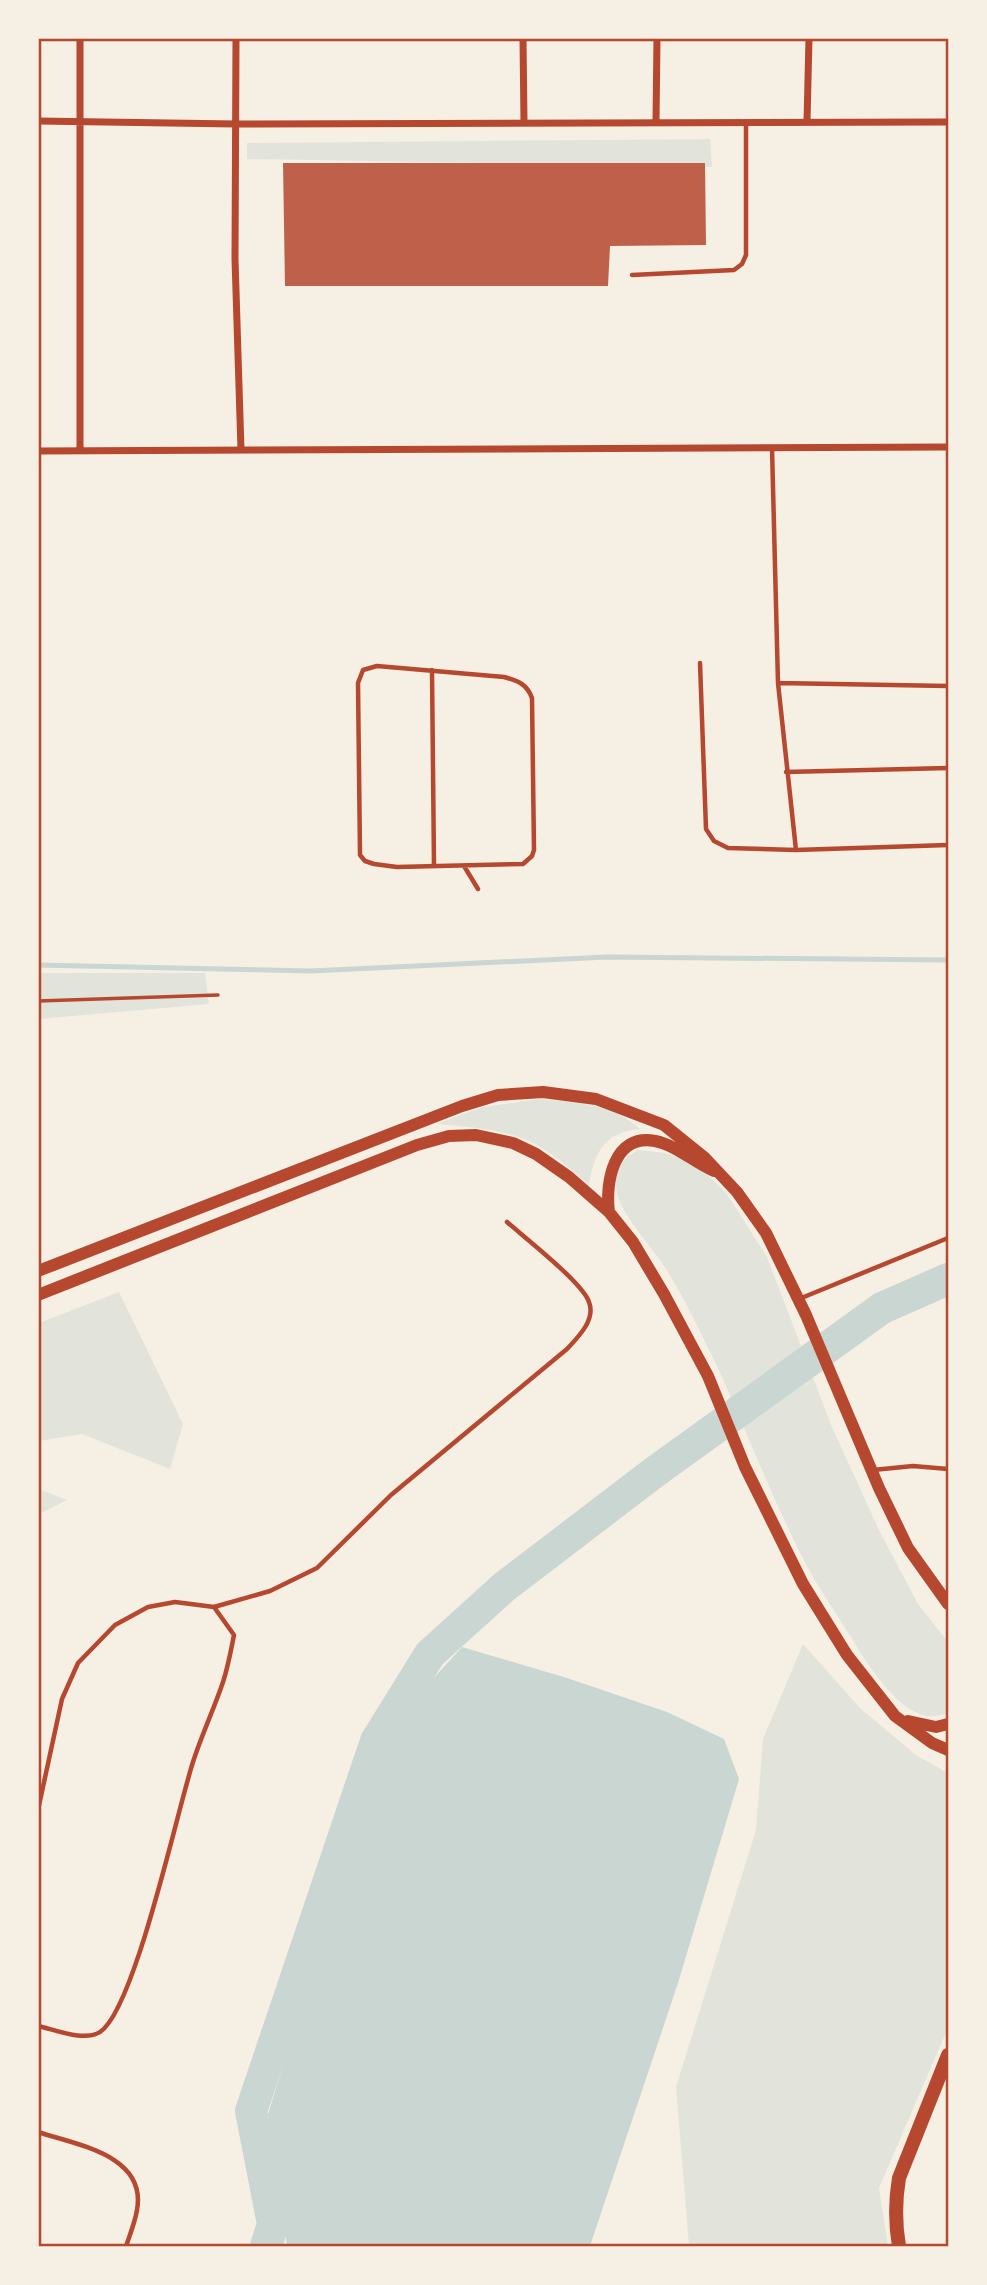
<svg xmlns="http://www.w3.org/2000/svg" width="987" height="2285" font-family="'Fira Sans Condensed',sans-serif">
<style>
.green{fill:#e2e4dc}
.water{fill:#c9d6d2}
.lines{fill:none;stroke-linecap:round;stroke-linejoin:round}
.stream{stroke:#c9d6d2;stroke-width:5}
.river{stroke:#c9d6d2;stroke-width:32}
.building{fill:#bf614a}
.path{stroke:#b5482f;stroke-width:3.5}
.service{stroke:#b5482f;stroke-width:4.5}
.minor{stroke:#b5482f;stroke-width:7}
.primary{stroke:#b5482f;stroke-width:12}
.trunk{stroke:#b5482f;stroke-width:14}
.neatline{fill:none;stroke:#b5482f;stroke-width:2.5}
</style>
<rect width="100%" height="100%" fill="#f6efe4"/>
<path class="green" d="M 710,139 L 712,167 L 247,159 L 247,143 Z
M 39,973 L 205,973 L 209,1004 L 39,1019 Z
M 540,1099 C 574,1102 613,1104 640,1129 C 604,1132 594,1153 589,1185 C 574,1172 559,1158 542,1148 C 511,1129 471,1127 436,1124 L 483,1107 Z
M 639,1150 L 665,1153 L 680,1158 L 708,1175 L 727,1194 L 767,1257 L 832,1427 L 879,1530 L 918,1604 L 948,1642 L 948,1713 C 935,1717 926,1718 913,1711 C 885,1694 866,1661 849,1634 C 835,1611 819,1589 807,1566 C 775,1505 750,1440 722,1377 C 705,1341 687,1303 666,1269 C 652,1246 623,1218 617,1193 C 613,1174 621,1157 639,1150 Z
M 119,1292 L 183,1424 L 170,1469 L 82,1434 L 39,1441 L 39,1323 Z
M 39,1489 L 67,1500 L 39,1514 Z
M 803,1644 L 860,1708 L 916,1755 L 948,1773 L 948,2028 L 879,2188 L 888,2246 L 689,2246 L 676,2087 L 756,1830 L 763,1739 Z"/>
<path class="water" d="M 462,1647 L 567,1678 L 667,1712 L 724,1739 L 739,1779 L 678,1983 L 590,2246 L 287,2246 L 268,2114 L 343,1873 L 382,1761 L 421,1692 Z"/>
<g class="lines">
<path class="stream" d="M 38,965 L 311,971 L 607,957 L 948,960"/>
<path class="river" d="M 266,2246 L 273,2224 L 251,2111 L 376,1741 L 430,1654 L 504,1587 L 656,1471 L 882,1308 L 948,1279"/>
</g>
<path class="building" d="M 283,163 L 705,163 L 706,245 L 610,246 L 608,286 L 285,286 Z"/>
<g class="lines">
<path class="path" d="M 38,1001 L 218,995"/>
<path class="service" d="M 632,275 L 734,270 L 742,264 L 746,255 L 746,123
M 772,448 L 778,683 L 796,850 L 948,845
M 700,663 L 706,829 L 714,841 L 728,848 L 796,850
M 377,666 L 504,677 C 518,681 527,684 532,698 L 534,850 L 532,856 L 523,864 L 397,867 L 374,864 L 365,861 L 360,855 L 358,683 L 363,670 Z
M 432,670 L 434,866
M 778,683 L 948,686
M 786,772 L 948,768
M 464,866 L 478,889
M 799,1299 L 948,1238
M 873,1470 L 913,1466 L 948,1469
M 38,1810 L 62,1699 L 78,1663 L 115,1625 L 148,1607 L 175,1602 L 214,1607 L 270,1591 L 317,1568 L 391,1495 L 567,1349 C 578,1337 596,1320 589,1302 C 583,1283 524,1237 507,1222
M 38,2026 C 56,2030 85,2042 100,2032 C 135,2009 177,1811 193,1762 C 202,1734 214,1709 223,1682 C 228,1667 231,1650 234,1635 L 214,1607
M 38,2132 C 77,2145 147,2155 137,2210 C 135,2222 130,2235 126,2246"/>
<path class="minor" d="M 236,38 L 235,259 L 241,450
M 523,38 L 524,123
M 38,121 L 236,124 L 948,122
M 656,122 L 657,38
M 807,122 L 809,38
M 80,450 L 80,38
M 38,451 L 948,447"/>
<path class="primary" d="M 609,1212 C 605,1182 614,1133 655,1141 C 676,1145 695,1163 714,1171
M 38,1271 L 462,1106 L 498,1095 L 543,1092 L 596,1099 L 664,1125 L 705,1158 L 737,1192 L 766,1233 L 806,1315 L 879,1488 L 908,1548 L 948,1604
M 38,1295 L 417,1145 L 449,1136 L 476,1135 L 513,1143 L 536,1154 L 569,1177 L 609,1212 L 633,1242 L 664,1294 L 708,1376 L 745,1467 L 803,1584 L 847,1655 L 895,1716 L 932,1743 L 948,1750
M 908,1721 L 936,1727 L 948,1724"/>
<path class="trunk" d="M 899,2246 C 895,2223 895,2202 899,2178 L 948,2055"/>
</g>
<rect width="987" height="2285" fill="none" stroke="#f6efe4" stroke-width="80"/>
<rect x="40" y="40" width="907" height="2205" class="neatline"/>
</svg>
